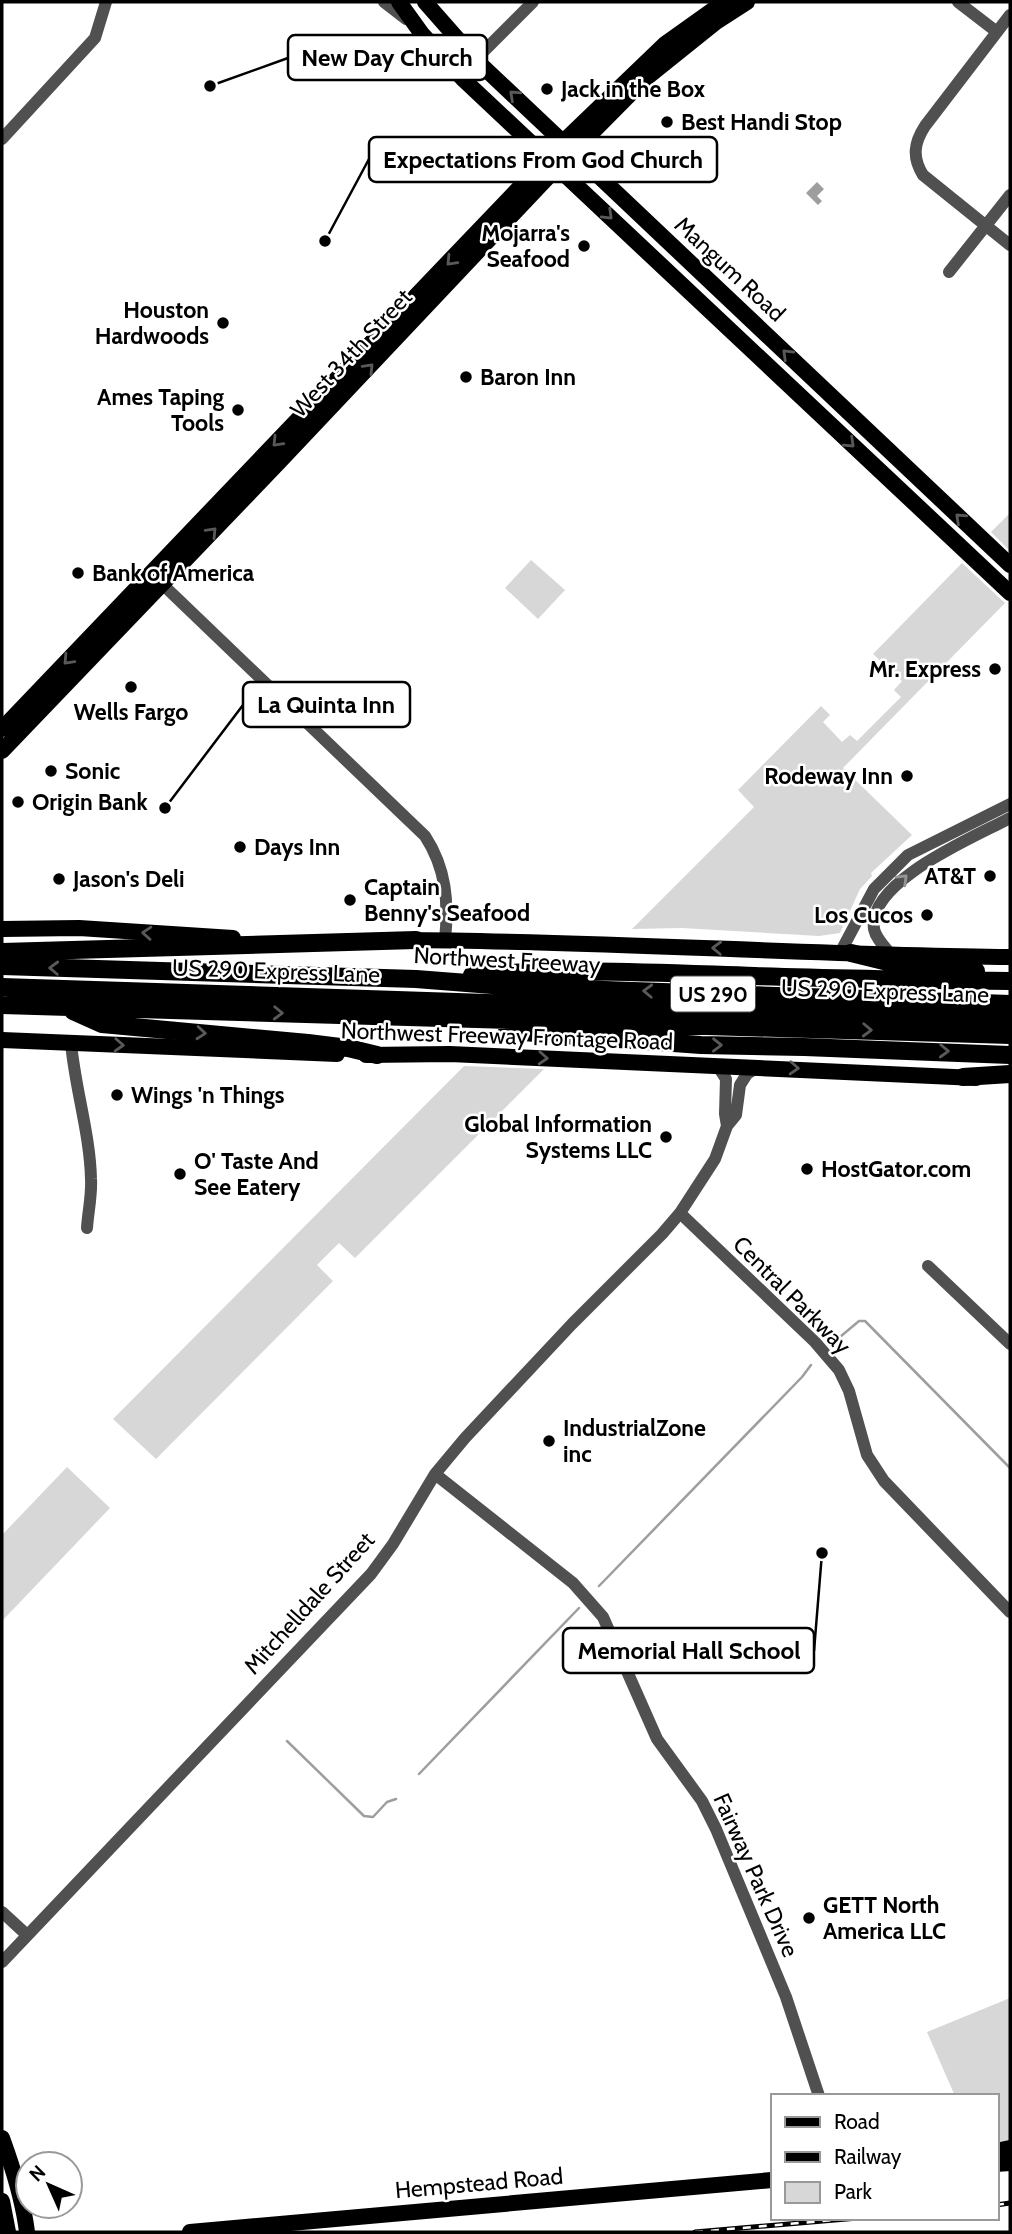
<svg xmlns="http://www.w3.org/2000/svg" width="1012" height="2234" font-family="Cabin,sans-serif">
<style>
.green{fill:#d7d7d7}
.water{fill:#9e9e9e}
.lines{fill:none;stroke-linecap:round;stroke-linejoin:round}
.stream{stroke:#9e9e9e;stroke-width:2.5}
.minor{stroke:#505050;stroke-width:12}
.major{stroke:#000;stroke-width:16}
.highway{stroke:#000;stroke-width:18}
.rail-casing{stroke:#000;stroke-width:5}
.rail{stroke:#fff;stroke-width:2.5;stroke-dasharray:8;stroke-linecap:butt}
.oneway{stroke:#595959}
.oneway2{stroke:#969696}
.poi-dot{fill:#000;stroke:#fff;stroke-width:2.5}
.labels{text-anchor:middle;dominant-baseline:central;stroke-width:5;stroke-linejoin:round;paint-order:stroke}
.shield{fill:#fff;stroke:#4c4c4c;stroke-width:2}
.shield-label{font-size:21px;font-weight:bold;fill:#000}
.poi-label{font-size:23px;font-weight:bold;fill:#000;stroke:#fff;text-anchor:start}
.street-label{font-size:23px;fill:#000;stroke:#fff}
.leader{fill:none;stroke:#000;stroke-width:2.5}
.callout-dot{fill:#000;stroke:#fff;stroke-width:2.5}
.callout{fill:#fff;stroke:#000;stroke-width:2.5}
.callout-label{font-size:24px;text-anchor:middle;font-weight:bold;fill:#000}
</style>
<rect width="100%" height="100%" fill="#fff"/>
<path class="green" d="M 1010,513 L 1010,551 L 991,532 Z
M 531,560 L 565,590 L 538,619 L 505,588 Z
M 962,563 L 1005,603 L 843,768 L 912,835 L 871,873 L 872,876 L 860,889 L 840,933 L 819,936 L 682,928 L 632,929 L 754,807 L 738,790 L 821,706 L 830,715 L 823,722 L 842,742 L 850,735 L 857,741 L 901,697 L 894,690 L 902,681 L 873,654 Z
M 464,1066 L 544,1069 L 355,1258 L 339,1243 L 317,1265 L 333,1281 L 156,1459 L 113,1419 Z
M 67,1467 L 110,1508 L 2,1621 L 2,1535 Z
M 1010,1998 L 1010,2143 L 996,2146 L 996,2096 L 955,2096 L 927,2032 Z"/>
<path class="water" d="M 817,182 L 824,189 L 817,196 L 822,201 L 818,205 L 806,193 Z"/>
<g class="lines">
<path class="stream" d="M 834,1342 L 859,1321 L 865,1321 L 1010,1468
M 599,1586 L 802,1377 L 811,1365
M 287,1741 L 364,1816 L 373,1817 L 387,1802 L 396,1799
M 419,1774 L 579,1608"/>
<path class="minor" d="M 384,2 L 406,19
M 958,2 L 997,32
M 1010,15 L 925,126 C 914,143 912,157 923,175 L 1010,245
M 464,80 L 483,52 L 533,2
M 2,139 L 95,38 L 106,2
M 949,272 L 1010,195
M 158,580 L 425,836 C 446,868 449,902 445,940
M 840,953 L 874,889 L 908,855 L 1010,804
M 892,956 C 886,948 876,939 874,929 C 867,881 975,837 1010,818
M 71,1043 C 75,1088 90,1134 91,1179 C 92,1195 88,1212 87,1228
M 717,1065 L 726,1079 L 725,1114 L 727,1126
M 680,1213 L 815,1342 L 839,1370 L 849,1391 L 867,1455 L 884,1481 L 1010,1612
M 928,1266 L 1010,1344
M 435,1474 L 573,1583 L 603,1617 L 657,1739 L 702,1801 L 716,1829 L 786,1997 L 819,2096
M 2,1912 L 27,1935
M 2,1962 L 371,1574 L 393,1544 L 435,1474 L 465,1438 L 572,1324 L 662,1234 L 680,1213 L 715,1159 L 727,1126 L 736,1115 L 740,1085 L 747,1074 L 758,1067"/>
<path class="major" d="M 399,2 L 422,34 L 464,80 L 1010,593
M 425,2 L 477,61 L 1010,565
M 2,729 L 563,142 L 665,44 L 724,2
M 2,751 L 281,460 L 549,176 L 645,79 L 716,22 L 747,2
M 2,929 L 79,928 L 233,938
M 403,940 C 605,941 808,955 1010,957
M 2,1040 L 337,1054
M 366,1055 L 450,1054 L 976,1078
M 2,2138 C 13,2168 23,2200 27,2232
M 996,2151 L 1010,2148
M 996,2164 L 1010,2163
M 2,2201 L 8,2232
M 190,2232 L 772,2180"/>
<path class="highway" d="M 2,952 L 416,940
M 851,953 L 896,964 L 976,971
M 2,966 L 416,979 L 518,987 L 1010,1004
M 472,975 C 566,968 660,973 755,976 C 840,979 925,980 1010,981
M 2,987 L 1010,1020
M 2,1005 L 1010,1035
M 73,1011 L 102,1024 L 308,1043 L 348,1048 L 377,1055
M 507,1031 L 701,1045 L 804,1047 L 1010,1055
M 963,1077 L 1010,1074"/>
<g class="rail-casing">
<path id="rail" d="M 996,2205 L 1010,2203
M 695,2232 L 858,2218"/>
</g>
<use href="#rail" class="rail"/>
</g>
<defs><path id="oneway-chevron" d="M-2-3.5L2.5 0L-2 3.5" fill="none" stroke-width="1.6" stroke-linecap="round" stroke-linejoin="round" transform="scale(1.75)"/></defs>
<g class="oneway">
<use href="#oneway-chevron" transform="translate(514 95) rotate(-137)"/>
<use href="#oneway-chevron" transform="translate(608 215) rotate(44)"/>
<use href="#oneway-chevron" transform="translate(451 261) rotate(133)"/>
<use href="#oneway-chevron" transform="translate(787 354) rotate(-136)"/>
<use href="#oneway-chevron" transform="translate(369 368) rotate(-46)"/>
<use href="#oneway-chevron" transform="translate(277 442) rotate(134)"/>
<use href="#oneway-chevron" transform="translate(850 443) rotate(43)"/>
<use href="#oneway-chevron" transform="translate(960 518) rotate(-137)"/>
<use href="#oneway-chevron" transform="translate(212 532) rotate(-46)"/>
<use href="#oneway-chevron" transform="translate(68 660) rotate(133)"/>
<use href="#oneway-chevron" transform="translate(147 933) rotate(-176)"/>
<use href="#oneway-chevron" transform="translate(717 948) rotate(-178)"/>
<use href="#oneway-chevron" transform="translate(54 968) rotate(-178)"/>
<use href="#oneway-chevron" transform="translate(648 991) rotate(-178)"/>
<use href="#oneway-chevron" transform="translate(278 1013) rotate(2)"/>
<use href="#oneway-chevron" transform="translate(867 1030) rotate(2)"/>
<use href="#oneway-chevron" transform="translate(201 1033) rotate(5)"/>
<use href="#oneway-chevron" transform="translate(119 1045) rotate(3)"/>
<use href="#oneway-chevron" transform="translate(717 1045) rotate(1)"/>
<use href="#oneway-chevron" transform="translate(944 1051) rotate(2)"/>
<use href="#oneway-chevron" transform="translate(543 1058) rotate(3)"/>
<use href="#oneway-chevron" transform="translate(794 1068) rotate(3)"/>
</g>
<use class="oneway2" href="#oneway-chevron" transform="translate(903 879) rotate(-44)"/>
<g class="poi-dot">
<circle cx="547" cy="89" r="7"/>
<circle cx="667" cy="122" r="7"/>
<circle cx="584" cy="246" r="7"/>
<circle cx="223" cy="323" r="7"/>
<circle cx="466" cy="377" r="7"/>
<circle cx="238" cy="410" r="7"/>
<circle cx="78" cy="573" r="7"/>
<circle cx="995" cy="669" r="7"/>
<circle cx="131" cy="687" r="7"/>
<circle cx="51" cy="771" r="7"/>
<circle cx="907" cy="776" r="7"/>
<circle cx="18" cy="802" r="7"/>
<circle cx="240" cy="847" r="7"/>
<circle cx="990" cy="876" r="7"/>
<circle cx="59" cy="879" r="7"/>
<circle cx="350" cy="900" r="7"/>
<circle cx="927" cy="915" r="7"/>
<circle cx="117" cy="1095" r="7"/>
<circle cx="666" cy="1137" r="7"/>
<circle cx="807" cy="1169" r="7"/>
<circle cx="180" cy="1174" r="7"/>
<circle cx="549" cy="1441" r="7"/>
<circle cx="809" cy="1918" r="7"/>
</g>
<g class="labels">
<rect class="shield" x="671" y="976.5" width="84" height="35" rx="5"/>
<g class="shield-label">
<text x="713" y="994">US 290</text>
</g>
<g class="poi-label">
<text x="561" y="89">Jack in the Box</text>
<text x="681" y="122">Best Handi Stop</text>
<text x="570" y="233" text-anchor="end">Mojarra's<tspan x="570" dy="26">Seafood</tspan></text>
<text x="209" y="310" text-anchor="end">Houston<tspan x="209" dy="26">Hardwoods</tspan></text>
<text x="480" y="377">Baron Inn</text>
<text x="224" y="397" text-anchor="end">Ames Taping<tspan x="224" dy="26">Tools</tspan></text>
<text x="92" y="573">Bank of America</text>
<text x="981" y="669" text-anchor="end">Mr. Express</text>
<text x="131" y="712" text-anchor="middle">Wells Fargo</text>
<text x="65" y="771">Sonic</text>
<text x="893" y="776" text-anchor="end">Rodeway Inn</text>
<text x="32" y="802">Origin Bank</text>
<text x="254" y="847">Days Inn</text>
<text x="976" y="876" text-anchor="end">AT&amp;T</text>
<text x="73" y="879">Jason's Deli</text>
<text x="364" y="887">Captain<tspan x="364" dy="26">Benny's Seafood</tspan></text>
<text x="913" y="915" text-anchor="end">Los Cucos</text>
<text x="131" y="1095">Wings 'n Things</text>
<text x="652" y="1124" text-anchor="end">Global Information<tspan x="652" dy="26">Systems LLC</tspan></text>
<text x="194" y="1161">O' Taste And<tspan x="194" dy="26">See Eatery</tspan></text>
<text x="821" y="1169">HostGator.com</text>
<text x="563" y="1428">IndustrialZone<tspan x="563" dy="26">inc</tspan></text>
<text x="823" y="1905">GETT North<tspan x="823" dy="26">America LLC</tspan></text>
</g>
<g class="street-label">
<text transform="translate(730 269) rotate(43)">Mangum Road</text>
<text transform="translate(351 353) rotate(-47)">West 34th Street</text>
<text transform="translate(507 960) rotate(3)">Northwest Freeway</text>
<text transform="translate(276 971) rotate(2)">US 290 Express Lane</text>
<text transform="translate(885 991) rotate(2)">US 290 Express Lane</text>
<text transform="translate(507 1036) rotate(2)">Northwest Freeway Frontage Road</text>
<text transform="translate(792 1295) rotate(45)">Central Parkway</text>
<text transform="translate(309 1603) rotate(-48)">Mitchelldale Street</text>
<text transform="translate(756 1875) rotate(66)">Fairway Park Drive</text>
<text transform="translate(479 2183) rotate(-5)">Hempstead Road</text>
</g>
</g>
<path class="leader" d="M210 86L288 58M325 241L369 159M165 808L243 705M822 1553L814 1651"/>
<g class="callout-dot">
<circle cx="210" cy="86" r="7"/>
<circle cx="325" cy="241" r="7"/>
<circle cx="165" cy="808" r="7"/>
<circle cx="822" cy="1553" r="7"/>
</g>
<g class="callout">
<rect x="288" y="35" width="199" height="45" rx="7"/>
<rect x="369" y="137" width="348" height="45" rx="7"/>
<rect x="243" y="682" width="167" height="45" rx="7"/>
<rect x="563" y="1628" width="251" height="45" rx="7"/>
</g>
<g class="callout-label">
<text x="387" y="66">New Day Church</text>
<text x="543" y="168">Expectations From God Church</text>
<text x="326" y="713">La Quinta Inn</text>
<text x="689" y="1659">Memorial Hall School</text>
</g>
<rect width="1012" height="2234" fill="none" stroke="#000000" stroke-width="7"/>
<rect x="771" y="2094" width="228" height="126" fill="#ffffff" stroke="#999999" stroke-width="2"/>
<rect x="785" y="2117" width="35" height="10" fill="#000000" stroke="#999999" stroke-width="2"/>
<text x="834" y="2129" font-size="21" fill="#000000">Road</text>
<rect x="785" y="2152" width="35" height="10" fill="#000000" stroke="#999999" stroke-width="2"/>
<text x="834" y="2164" font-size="21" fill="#000000">Railway</text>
<rect x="785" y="2182" width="35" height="21" fill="#d7d7d7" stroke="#999999" stroke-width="2"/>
<text x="834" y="2199" font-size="21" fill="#000000">Park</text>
<g transform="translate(49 2185) rotate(315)"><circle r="33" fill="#ffffff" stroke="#999999" stroke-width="2"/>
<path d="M0-5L12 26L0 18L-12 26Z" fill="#000000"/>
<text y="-10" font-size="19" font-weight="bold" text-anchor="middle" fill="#000000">N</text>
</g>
</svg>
